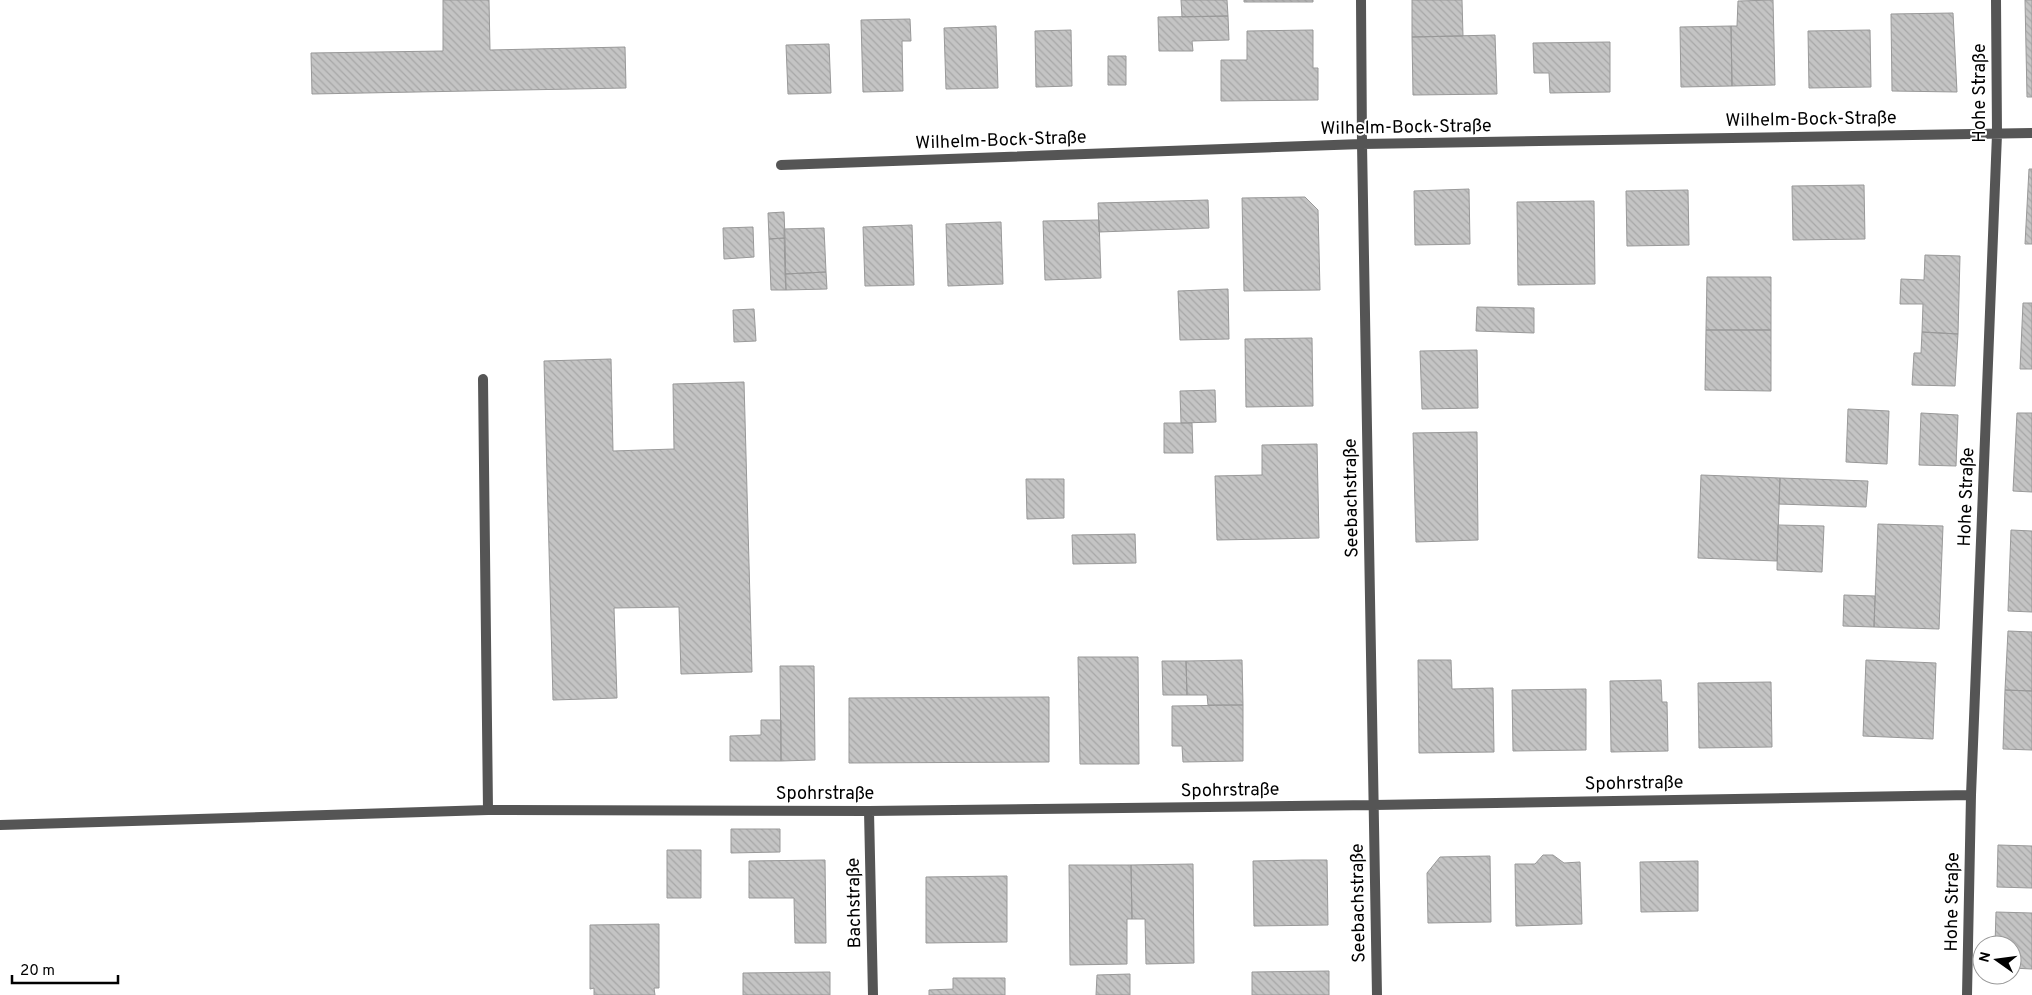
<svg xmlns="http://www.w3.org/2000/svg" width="2032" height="995" font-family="Overpass,sans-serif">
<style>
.building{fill:url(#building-back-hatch);stroke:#999}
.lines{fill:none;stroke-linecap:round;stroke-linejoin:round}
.lane{stroke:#555;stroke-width:10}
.street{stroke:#555;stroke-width:10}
.labels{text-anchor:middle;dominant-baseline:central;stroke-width:4;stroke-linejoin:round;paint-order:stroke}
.street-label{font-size:18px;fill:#000;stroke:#fff}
</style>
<defs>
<pattern id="building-back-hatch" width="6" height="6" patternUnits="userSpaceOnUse" patternTransform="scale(1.25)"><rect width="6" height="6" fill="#c4c4c4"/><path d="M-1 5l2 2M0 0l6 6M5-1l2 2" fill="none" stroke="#a7a7a7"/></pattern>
</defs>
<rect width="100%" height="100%" fill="#fff"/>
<path class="building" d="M 443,0 L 489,0 L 490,50 L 625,47 L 626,88 L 312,94 L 311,53 L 443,51 Z
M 1181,0 L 1227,0 L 1228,16 L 1182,17 Z
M 1244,0 L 1313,0 L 1313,2 L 1244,2 Z
M 1412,0 L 1462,0 L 1463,36 L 1412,37 Z
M 1773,0 L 1775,85 L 1732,86 L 1731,26 L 1737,26 L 1738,1 Z
M 2025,0 L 2032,0 L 2032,97 L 2027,97 Z
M 1953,13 L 1957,92 L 1892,91 L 1891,14 Z
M 1228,16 L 1229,40 L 1192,41 L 1193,51 L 1159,51 L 1158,17 Z
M 910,19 L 911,41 L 902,41 L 903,91 L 863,92 L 861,20 Z
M 996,26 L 998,88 L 946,89 L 944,28 Z
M 1731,26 L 1732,86 L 1681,87 L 1680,27 Z
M 1071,30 L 1072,86 L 1036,87 L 1035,31 Z
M 1313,30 L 1313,68 L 1318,68 L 1318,100 L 1221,101 L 1221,60 L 1247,60 L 1247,31 Z
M 1870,30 L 1871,87 L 1809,88 L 1808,31 Z
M 1495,35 L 1497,94 L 1413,95 L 1412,37 Z
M 1610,42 L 1610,92 L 1550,93 L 1549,73 L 1534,73 L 1533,43 Z
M 829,44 L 831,93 L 788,94 L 786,45 Z
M 1108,56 L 1126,56 L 1126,85 L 1108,85 Z
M 2029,169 L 2032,169 L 2032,244 L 2025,244 Z
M 1864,185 L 1865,239 L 1793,240 L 1792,186 Z
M 1469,189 L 1470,244 L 1415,245 L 1414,191 Z
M 1688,190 L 1689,245 L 1627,246 L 1626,191 Z
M 1305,197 L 1318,210 L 1320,290 L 1244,291 L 1242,198 Z
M 1208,200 L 1209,228 L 1099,232 L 1098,203 Z
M 1594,201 L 1595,284 L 1518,285 L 1517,202 Z
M 784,212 L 785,238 L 769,239 L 768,213 Z
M 1099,220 L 1101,278 L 1045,280 L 1043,221 Z
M 1001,222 L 1003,284 L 948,286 L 946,224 Z
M 912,225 L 914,285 L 865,286 L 863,227 Z
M 753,227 L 754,257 L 724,259 L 723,228 Z
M 824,228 L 826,272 L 785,274 L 784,229 Z
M 785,238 L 786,290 L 771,290 L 769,239 Z
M 1925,255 L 1960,256 L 1958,334 L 1922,332 L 1923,304 L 1900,304 L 1901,279 L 1924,280 Z
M 826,272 L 827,289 L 786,290 L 785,274 Z
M 1707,277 L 1771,277 L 1771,330 L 1706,330 Z
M 1228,289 L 1229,339 L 1180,340 L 1178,291 Z
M 2023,303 L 2032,303 L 2032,369 L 2020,369 Z
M 1477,307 L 1534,308 L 1534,333 L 1476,331 Z
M 754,309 L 756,341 L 734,342 L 733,310 Z
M 1706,330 L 1771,330 L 1771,391 L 1705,390 Z
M 1922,332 L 1958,334 L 1955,386 L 1912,385 L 1914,353 L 1921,353 Z
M 1312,338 L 1313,406 L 1246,407 L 1245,339 Z
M 1477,350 L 1478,408 L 1422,409 L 1420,351 Z
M 611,359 L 613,451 L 674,449 L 673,384 L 744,382 L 752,672 L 681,674 L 679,607 L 614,608 L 617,698 L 553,700 L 544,361 Z
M 1215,390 L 1216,422 L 1181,423 L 1180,391 Z
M 1848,409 L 1889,411 L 1887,464 L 1846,462 Z
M 1921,413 L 1958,415 L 1956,466 L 1919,465 Z
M 2017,413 L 2032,413 L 2032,492 L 2013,491 Z
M 1164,423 L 1192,423 L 1193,453 L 1164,453 Z
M 1477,432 L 1478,540 L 1416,542 L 1413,433 Z
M 1317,444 L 1319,538 L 1217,540 L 1215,476 L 1262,475 L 1262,445 Z
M 1701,475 L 1780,478 L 1777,561 L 1698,558 Z
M 1780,478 L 1868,481 L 1866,507 L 1779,504 Z
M 1026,479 L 1064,479 L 1064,518 L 1027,519 Z
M 1878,524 L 1943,526 L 1939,629 L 1874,627 Z
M 1778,525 L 1824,526 L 1822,572 L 1777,570 Z
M 2011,530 L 2032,531 L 2032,612 L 2008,611 Z
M 1135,534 L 1136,563 L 1073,564 L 1072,535 Z
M 1844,595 L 1875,596 L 1874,627 L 1843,626 Z
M 2008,631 L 2032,632 L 2032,691 L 2005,690 Z
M 1078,657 L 1138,657 L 1139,764 L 1080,764 Z
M 1242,660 L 1243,705 L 1208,705 L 1207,695 L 1187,695 L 1186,661 Z
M 1418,660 L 1451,660 L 1452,689 L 1493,688 L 1494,752 L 1419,753 Z
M 1866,660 L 1936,663 L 1933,739 L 1863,736 Z
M 1162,661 L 1186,661 L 1187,695 L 1163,695 Z
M 780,666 L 814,666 L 815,760 L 781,761 Z
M 1661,680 L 1662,702 L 1667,702 L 1668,751 L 1611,752 L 1610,681 Z
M 1771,682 L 1772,747 L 1699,748 L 1698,683 Z
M 1586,689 L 1586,750 L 1513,751 L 1512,690 Z
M 2005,690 L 2032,691 L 2032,750 L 2003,749 Z
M 1049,697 L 1049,762 L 849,763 L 849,698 Z
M 1243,705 L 1243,761 L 1183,762 L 1182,746 L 1172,746 L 1172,706 Z
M 761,720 L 781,720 L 781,761 L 730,761 L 730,736 L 761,735 Z
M 731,829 L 780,829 L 780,852 L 731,853 Z
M 1998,845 L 2032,846 L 2032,888 L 1997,887 Z
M 667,850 L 701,850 L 701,898 L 667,898 Z
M 1543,855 L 1553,855 L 1564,863 L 1580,862 L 1582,924 L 1516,926 L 1515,864 L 1535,864 Z
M 1490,856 L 1491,922 L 1428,923 L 1427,873 L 1440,857 Z
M 825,860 L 826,943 L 795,943 L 794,898 L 749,898 L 749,861 Z
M 1302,860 L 1327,860 L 1328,925 L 1254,926 L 1253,861 Z
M 1698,861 L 1698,911 L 1641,912 L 1640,862 Z
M 1193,864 L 1194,963 L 1146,964 L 1145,919 L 1132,919 L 1131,865 Z
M 1069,865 L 1131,865 L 1132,919 L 1127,919 L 1127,964 L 1070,965 Z
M 1007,876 L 1007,942 L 926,943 L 926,877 Z
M 1996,912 L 2032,913 L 2032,969 L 2012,968 L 2012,945 L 1995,945 Z
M 659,924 L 659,988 L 654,988 L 655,995 L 594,995 L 594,988 L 590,989 L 590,925 Z
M 1329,971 L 1329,995 L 1252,995 L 1252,972 Z
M 830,972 L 830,995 L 743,995 L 743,973 Z
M 1130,974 L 1130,995 L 1096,995 L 1097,975 Z
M 953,978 L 1005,978 L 1005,995 L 929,995 L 929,990 L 953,989 Z"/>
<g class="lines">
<path class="lane" d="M 0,825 L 488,810 L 483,379"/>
<path class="street" d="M 1361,0 L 1362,144 L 1377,995
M 781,165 L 1362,144 L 2032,133
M 488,810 L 869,811 L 1374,805 L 1971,795
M 869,811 L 873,995
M 1967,995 L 1971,795 L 1997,134 L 1996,0"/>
</g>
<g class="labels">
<g class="street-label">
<text transform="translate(1980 93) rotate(-90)">Hohe Straße</text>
<text transform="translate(1811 120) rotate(-1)">Wilhelm-Bock-Straße</text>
<text transform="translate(1406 128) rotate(-1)">Wilhelm-Bock-Straße</text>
<text transform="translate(1001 141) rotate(-2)">Wilhelm-Bock-Straße</text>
<text transform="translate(1967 497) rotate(-88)">Hohe Straße</text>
<text transform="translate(1352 498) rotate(-91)">Seebachstraße</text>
<text transform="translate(1634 784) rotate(-1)">Spohrstraße</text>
<text transform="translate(1230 791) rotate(-1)">Spohrstraße</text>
<text x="825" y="794">Spohrstraße</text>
<text transform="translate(1953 902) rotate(-89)">Hohe Straße</text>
<text transform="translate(855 903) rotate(-91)">Bachstraße</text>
<text transform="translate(1359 903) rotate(-91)">Seebachstraße</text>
</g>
</g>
<g transform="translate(1997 960) rotate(284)"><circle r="24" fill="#ffffff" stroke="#999999"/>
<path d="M0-4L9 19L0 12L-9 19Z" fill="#000000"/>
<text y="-8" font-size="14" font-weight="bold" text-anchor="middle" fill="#000000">N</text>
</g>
<path d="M12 975v8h106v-8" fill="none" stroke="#000000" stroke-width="2.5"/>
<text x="20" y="975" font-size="15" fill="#000000" stroke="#ffffff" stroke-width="4" paint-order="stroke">20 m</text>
</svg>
